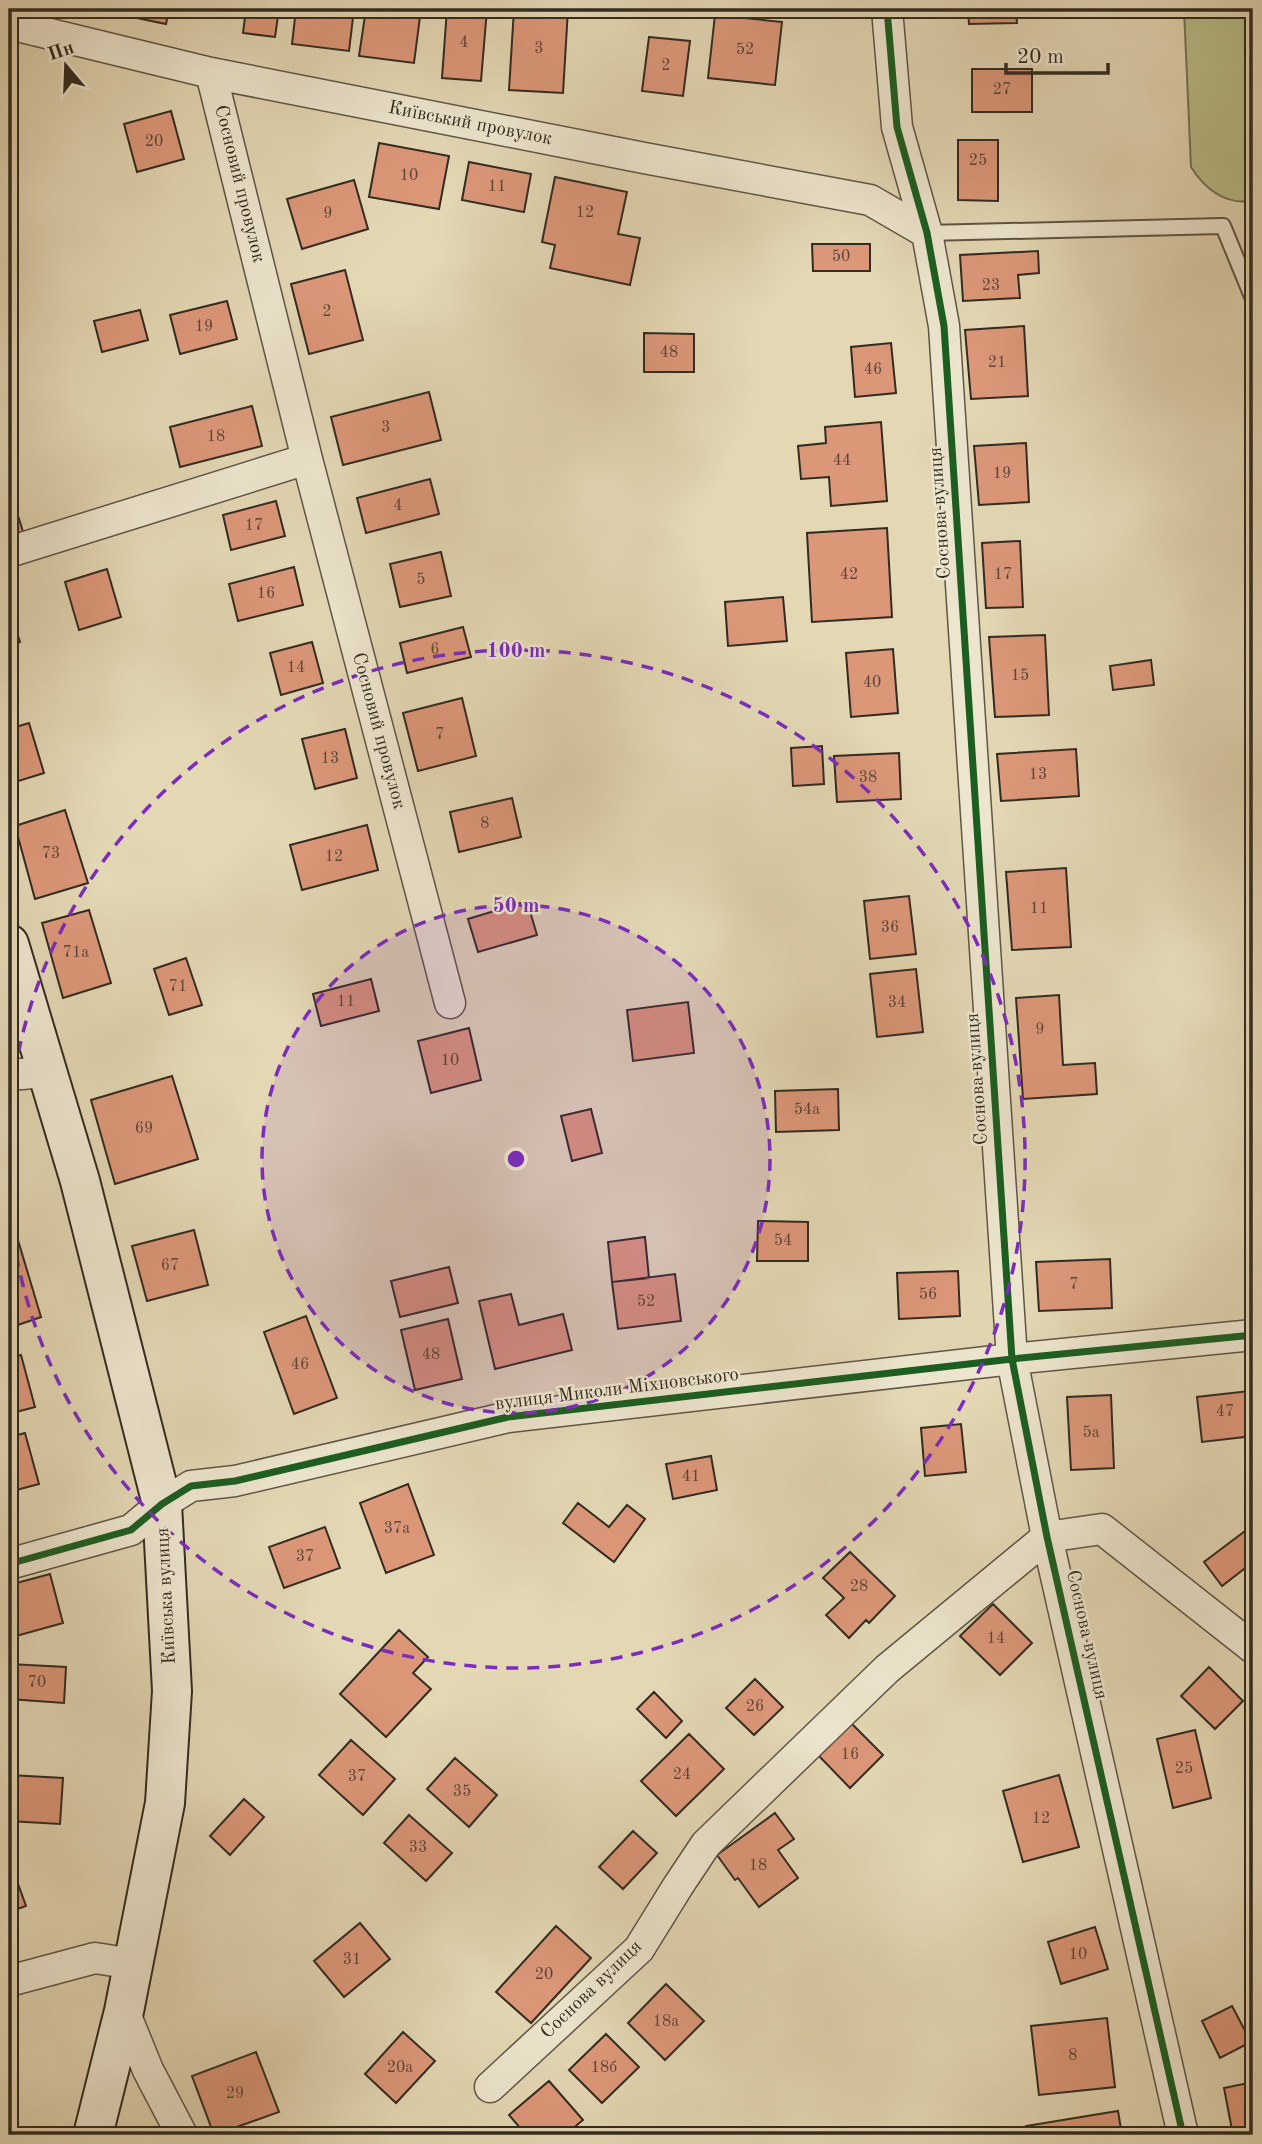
<svg xmlns="http://www.w3.org/2000/svg" width="1262" height="2144" font-family="'Old Standard TT',serif">
<style>
.green{fill:#b9bd8a;stroke:#767456;stroke-width:2}
.building{fill:#dc9779;stroke:#322b21;stroke-width:2}
.lines{fill:none;stroke-linecap:round;stroke-linejoin:round}
.lane-casing{stroke:#5e5646;stroke-width:18}
.street-casing{stroke:#5e5646;stroke-width:33}
.secondary-casing{stroke:#322b21;stroke-width:42}
.lane{stroke:#ede5ce;stroke-width:14}
.street{stroke:#ede5ce;stroke-width:30}
.secondary{stroke:#ede5ce;stroke-width:38}
.cycleway-casing{stroke:#ede5ce;stroke-width:11}
.cycleway{stroke:#1b5e20;stroke-width:7}
.ring{fill:none;stroke:#7b2cbf;stroke-width:3.5;stroke-dasharray:12 9}
.labels{text-anchor:middle;dominant-baseline:central;stroke-width:5;stroke-linejoin:round;paint-order:stroke}
.number-label{font-size:16px;fill:#5c4637}
.street-label{font-size:19px;fill:#322b21;stroke:#ede5ce}
.centre{fill:#7b2cbf;stroke:#ede5ce;stroke-width:3.5}
.ring-label{font-size:21px;text-anchor:middle;font-weight:bold;fill:#7b2cbf;stroke:#ede5ce;stroke-width:5;stroke-linejoin:round;paint-order:stroke}
</style>
<rect width="100%" height="100%" fill="#e3d7b4"/>
<filter id="stains"><feTurbulence type="fractalNoise" baseFrequency=".00286" numOctaves="4"/><feColorMatrix values="0 0 0 0 .2 0 0 0 0 .09 0 0 0 0 .02 0 0 0 .5 -.17"/></filter>
<radialGradient id="worn" r=".72"><stop offset=".6" stop-color="#630" stop-opacity="0"/><stop offset="1" stop-color="#630" stop-opacity=".3"/></radialGradient>
<path class="green" d="M 1184,9 L 1253,9 L 1253,201 C 1225,205 1205,189 1191,167 Z"/>
<path class="building" d="M 93,9 L 169,9 L 166,24 Z
M 246,9 L 279,9 L 275,37 L 243,33 Z
M 296,9 L 354,9 L 349,51 L 292,44 Z
M 366,9 L 421,9 L 414,63 L 359,56 Z
M 447,9 L 487,9 L 481,81 L 442,78 Z
M 514,9 L 568,9 L 563,93 L 509,90 Z
M 968,9 L 1016,9 L 1017,23 L 969,24 Z
M 715,15 L 782,22 L 775,85 L 708,78 Z
M 649,37 L 690,41 L 683,96 L 642,91 Z
M 972,69 L 1032,69 L 1032,112 L 972,112 Z
M 171,111 L 184,159 L 137,172 L 124,124 Z
M 958,140 L 998,140 L 998,201 L 958,200 Z
M 379,143 L 449,156 L 439,209 L 369,197 Z
M 469,162 L 531,174 L 524,212 L 462,200 Z
M 555,177 L 627,192 L 618,234 L 640,238 L 630,285 L 550,268 L 555,245 L 542,242 Z
M 354,180 L 368,229 L 302,249 L 287,199 Z
M 812,244 L 870,244 L 870,271 L 813,271 Z
M 1038,251 L 1039,273 L 1018,275 L 1020,298 L 963,301 L 960,255 Z
M 345,270 L 363,340 L 309,354 L 291,284 Z
M 227,301 L 237,339 L 180,354 L 170,315 Z
M 140,310 L 148,340 L 102,352 L 94,321 Z
M 1024,326 L 1028,396 L 971,399 L 965,330 Z
M 644,333 L 694,334 L 694,372 L 644,372 Z
M 891,343 L 896,393 L 855,397 L 851,347 Z
M 429,392 L 441,440 L 343,465 L 331,417 Z
M 252,406 L 262,446 L 180,467 L 170,427 Z
M 881,422 L 887,501 L 831,506 L 829,477 L 801,479 L 798,446 L 826,443 L 825,427 Z
M 1026,443 L 1029,502 L 979,505 L 974,446 Z
M 430,479 L 439,514 L 366,533 L 357,498 Z
M 9,487 L 25,538 L 9,543 Z
M 276,501 L 285,536 L 231,550 L 223,515 Z
M 887,528 L 892,617 L 812,622 L 807,533 Z
M 1020,541 L 1023,607 L 986,608 L 982,543 Z
M 441,552 L 451,596 L 400,607 L 390,564 Z
M 294,567 L 303,605 L 238,621 L 229,584 Z
M 107,569 L 121,617 L 79,630 L 65,582 Z
M 783,597 L 787,641 L 728,646 L 725,602 Z
M 9,605 L 20,642 L 9,645 Z
M 463,627 L 471,657 L 407,673 L 400,643 Z
M 1045,635 L 1049,715 L 995,717 L 989,637 Z
M 312,642 L 323,683 L 281,695 L 270,653 Z
M 893,649 L 898,713 L 851,717 L 846,653 Z
M 1151,660 L 1154,685 L 1113,690 L 1110,666 Z
M 462,698 L 476,756 L 418,771 L 403,713 Z
M 29,723 L 44,773 L 9,784 L 9,729 Z
M 345,729 L 357,778 L 315,789 L 302,739 Z
M 822,746 L 824,784 L 793,786 L 791,748 Z
M 1076,749 L 1079,796 L 1001,801 L 997,754 Z
M 899,753 L 901,799 L 837,802 L 834,756 Z
M 512,798 L 521,837 L 459,852 L 450,812 Z
M 65,810 L 88,883 L 35,899 L 15,826 Z
M 367,825 L 378,870 L 302,890 L 290,845 Z
M 1066,868 L 1071,947 L 1012,950 L 1006,872 Z
M 909,896 L 916,954 L 870,959 L 864,901 Z
M 527,901 L 537,935 L 478,952 L 468,919 Z
M 89,910 L 111,983 L 63,998 L 42,923 Z
M 186,958 L 202,1005 L 169,1015 L 154,969 Z
M 916,969 L 923,1032 L 877,1037 L 870,974 Z
M 371,979 L 379,1011 L 321,1026 L 313,994 Z
M 1059,995 L 1063,1065 L 1095,1063 L 1097,1094 L 1023,1099 L 1016,998 Z
M 688,1002 L 694,1053 L 633,1061 L 627,1010 Z
M 469,1028 L 481,1080 L 431,1093 L 418,1041 Z
M 172,1076 L 198,1159 L 115,1184 L 91,1100 Z
M 838,1089 L 839,1130 L 776,1132 L 775,1091 Z
M 591,1109 L 602,1153 L 572,1161 L 561,1116 Z
M 9,1210 L 41,1317 L 9,1328 Z
M 758,1221 L 808,1222 L 808,1261 L 757,1261 Z
M 194,1230 L 208,1285 L 147,1301 L 132,1246 Z
M 645,1237 L 649,1278 L 612,1282 L 608,1242 Z
M 1110,1259 L 1112,1308 L 1039,1311 L 1036,1262 Z
M 449,1267 L 458,1303 L 400,1317 L 391,1281 Z
M 958,1271 L 960,1316 L 899,1319 L 897,1273 Z
M 675,1274 L 681,1321 L 618,1329 L 612,1282 Z
M 511,1294 L 519,1325 L 563,1314 L 572,1350 L 495,1369 L 479,1301 Z
M 306,1316 L 337,1398 L 294,1414 L 264,1332 Z
M 448,1319 L 462,1379 L 415,1390 L 401,1330 Z
M 21,1355 L 35,1407 L 9,1414 L 9,1358 Z
M 1249,1391 L 1253,1436 L 1202,1442 L 1197,1397 Z
M 1111,1395 L 1114,1468 L 1071,1470 L 1067,1397 Z
M 961,1424 L 966,1472 L 925,1476 L 921,1428 Z
M 25,1433 L 39,1484 L 9,1492 L 9,1437 Z
M 711,1456 L 717,1490 L 673,1499 L 666,1464 Z
M 408,1484 L 434,1555 L 386,1573 L 360,1503 Z
M 578,1503 L 609,1527 L 627,1505 L 645,1519 L 614,1562 L 563,1523 Z
M 1253,1525 L 1253,1562 L 1222,1586 L 1204,1562 Z
M 325,1527 L 340,1568 L 284,1588 L 269,1547 Z
M 850,1552 L 895,1596 L 869,1623 L 866,1620 L 849,1638 L 826,1615 L 844,1598 L 823,1578 Z
M 50,1574 L 63,1623 L 9,1638 L 9,1585 Z
M 993,1604 L 1032,1643 L 1000,1675 L 960,1636 Z
M 399,1630 L 428,1657 L 413,1673 L 431,1689 L 386,1737 L 340,1694 Z
M 9,1664 L 66,1667 L 64,1703 L 9,1699 Z
M 1209,1667 L 1243,1701 L 1215,1729 L 1181,1696 Z
M 755,1679 L 783,1707 L 754,1735 L 726,1708 Z
M 654,1692 L 682,1721 L 666,1738 L 637,1709 Z
M 851,1723 L 883,1755 L 850,1788 L 818,1755 Z
M 1195,1730 L 1211,1798 L 1173,1808 L 1157,1739 Z
M 689,1734 L 724,1769 L 676,1816 L 641,1781 Z
M 351,1740 L 395,1779 L 363,1815 L 319,1775 Z
M 455,1758 L 497,1795 L 469,1827 L 427,1789 Z
M 9,1775 L 63,1778 L 60,1824 L 9,1821 Z
M 1059,1775 L 1079,1847 L 1023,1862 L 1003,1791 Z
M 244,1799 L 264,1817 L 230,1855 L 210,1836 Z
M 775,1813 L 794,1839 L 778,1850 L 798,1878 L 759,1907 L 738,1878 L 735,1880 L 717,1855 Z
M 409,1815 L 452,1853 L 426,1881 L 384,1843 Z
M 633,1831 L 657,1853 L 623,1889 L 599,1867 Z
M 9,1859 L 26,1906 L 9,1912 Z
M 360,1923 L 390,1959 L 344,1997 L 314,1961 Z
M 556,1926 L 591,1958 L 531,2023 L 496,1992 Z
M 1095,1927 L 1108,1969 L 1061,1984 L 1048,1942 Z
M 666,1984 L 704,2021 L 665,2060 L 628,2023 Z
M 1232,2006 L 1251,2042 L 1220,2058 L 1202,2021 Z
M 1107,2018 L 1115,2087 L 1039,2095 L 1031,2026 Z
M 403,2032 L 435,2061 L 396,2103 L 365,2074 Z
M 606,2034 L 639,2067 L 602,2103 L 569,2070 Z
M 256,2052 L 279,2112 L 214,2135 L 192,2076 Z
M 549,2081 L 583,2120 L 565,2135 L 526,2135 L 509,2115 Z
M 1253,2082 L 1253,2135 L 1233,2135 L 1224,2088 Z
M 1118,2111 L 1122,2135 L 1028,2135 L 1026,2126 Z"/>
<g class="lines">
<g class="lane-casing">
<path id="lane" d="M 927,233 L 1223,226 L 1253,299"/>
</g>
<g class="street-casing">
<path id="street" d="M 887,9 L 897,127 L 927,233 L 944,326 L 1012,1359 L 1047,1537 L 1183,2135
M 9,24 L 211,73 L 644,158 L 870,200 L 927,233
M 211,73 L 307,459 L 450,1003
M 9,552 L 307,459
M 9,1075 L 46,1072
M 9,1564 L 131,1530 L 162,1504 L 191,1486 L 235,1481 L 508,1417 L 1012,1359 L 1253,1335
M 9,1981 L 95,1958 L 133,1964
M 124,2011 L 148,2070 L 182,2135
M 490,2087 L 639,1949 L 678,1886 L 706,1844 L 887,1669 L 1047,1537 L 1102,1529 L 1253,1648"/>
</g>
<g class="secondary-casing">
<path id="secondary" d="M 9,944 L 80,1181 L 162,1504 L 172,1691 L 165,1803 L 124,2011 L 93,2135"/>
</g>
<use href="#lane" class="lane"/>
<use href="#street" class="street"/>
<use href="#secondary" class="secondary"/>
<g class="cycleway-casing">
<path id="cycleway" d="M 887,9 L 897,127 L 927,233 L 944,326 L 1012,1359 L 1047,1537 L 1183,2135
M 9,1564 L 131,1530 L 162,1504 L 191,1486 L 235,1481 L 508,1417 L 1012,1359 L 1253,1335"/>
</g>
<use href="#cycleway" class="cycleway"/>
</g>
<circle cx="516" cy="1159" r="254" fill="#7b2cbf" fill-opacity=".12"/>
<g class="ring">
<circle cx="516" cy="1159" r="254"/>
<path d="M9 1115A509 509 0 1 1 9 1203"/>
</g>
<g class="labels">
<g class="number-label">
<text x="464" y="43">4</text>
<text x="539" y="49">3</text>
<text x="745" y="50">52</text>
<text x="666" y="66">2</text>
<text x="1002" y="90">27</text>
<text x="154" y="142">20</text>
<text x="978" y="161">25</text>
<text x="409" y="176">10</text>
<text x="497" y="187">11</text>
<text x="585" y="213">12</text>
<text x="328" y="214">9</text>
<text x="841" y="257">50</text>
<text x="991" y="286">23</text>
<text x="327" y="312">2</text>
<text x="204" y="327">19</text>
<text x="669" y="353">48</text>
<text x="997" y="363">21</text>
<text x="873" y="370">46</text>
<text x="386" y="428">3</text>
<text x="216" y="437">18</text>
<text x="842" y="461">44</text>
<text x="1002" y="474">19</text>
<text x="398" y="506">4</text>
<text x="254" y="526">17</text>
<text x="849" y="575">42</text>
<text x="1003" y="575">17</text>
<text x="421" y="580">5</text>
<text x="266" y="594">16</text>
<text x="435" y="650">6</text>
<text x="296" y="668">14</text>
<text x="1020" y="676">15</text>
<text x="872" y="683">40</text>
<text x="440" y="735">7</text>
<text x="330" y="759">13</text>
<text x="1038" y="775">13</text>
<text x="868" y="778">38</text>
<text x="485" y="824">8</text>
<text x="51" y="854">73</text>
<text x="334" y="857">12</text>
<text x="1039" y="909">11</text>
<text x="890" y="928">36</text>
<text x="76" y="953">71а</text>
<text x="178" y="987">71</text>
<text x="346" y="1002">11</text>
<text x="897" y="1003">34</text>
<text x="1040" y="1030">9</text>
<text x="450" y="1061">10</text>
<text x="807" y="1110">54а</text>
<text x="144" y="1129">69</text>
<text x="783" y="1241">54</text>
<text x="170" y="1266">67</text>
<text x="1074" y="1285">7</text>
<text x="928" y="1295">56</text>
<text x="646" y="1302">52</text>
<text x="431" y="1355">48</text>
<text x="300" y="1365">46</text>
<text x="1225" y="1412">47</text>
<text x="1091" y="1433">5а</text>
<text x="691" y="1477">41</text>
<text x="397" y="1529">37а</text>
<text x="305" y="1557">37</text>
<text x="859" y="1587">28</text>
<text x="996" y="1639">14</text>
<text x="37" y="1683">70</text>
<text x="755" y="1707">26</text>
<text x="850" y="1755">16</text>
<text x="1184" y="1769">25</text>
<text x="682" y="1775">24</text>
<text x="357" y="1777">37</text>
<text x="462" y="1792">35</text>
<text x="1041" y="1819">12</text>
<text x="418" y="1848">33</text>
<text x="758" y="1866">18</text>
<text x="1078" y="1955">10</text>
<text x="352" y="1960">31</text>
<text x="544" y="1975">20</text>
<text x="666" y="2022">18а</text>
<text x="1073" y="2056">8</text>
<text x="400" y="2068">20а</text>
<text x="604" y="2068">18б</text>
<text x="235" y="2094">29</text>
</g>
<g class="street-label">
<text transform="translate(470 124) rotate(11)">Київський провулок</text>
<text transform="translate(239 184) rotate(76)">Сосновий провулок</text>
<text transform="translate(941 513) rotate(-94)">Соснова вулиця</text>
<text transform="translate(378 731) rotate(75)">Сосновий провулок</text>
<text transform="translate(978 1079) rotate(-94)">Соснова вулиця</text>
<text transform="translate(617 1390) rotate(-7)">вулиця Миколи Міхновського</text>
<text transform="translate(167 1596) rotate(-93)">Київська вулиця</text>
<text transform="translate(1086 1635) rotate(77)">Соснова вулиця</text>
<text transform="translate(592 1990) rotate(-44)">Соснова вулиця</text>
</g>
</g>
<circle cx="516" cy="1159" r="10" class="centre"/>
<g class="ring-label">
<text x="516" y="657">100 m</text>
<text x="516" y="912">50 m</text>
</g>
<rect width="1262" height="2144" fill="none" stroke="#e3d7b4" stroke-width="35"/>
<rect x="10" y="10" width="1241" height="2123" fill="none" stroke="#322b21" stroke-width="3.5"/>
<rect x="18" y="18" width="1227" height="2109" fill="none" stroke="#322b21" stroke-width="2"/>
<g transform="translate(66 66) rotate(341)" stroke="#ede5ce" stroke-width="5" paint-order="stroke">
<path d="M0-5L12 26L0 18L-12 26Z" fill="#322b21"/>
<text y="-10" font-size="19" font-weight="bold" text-anchor="middle" fill="#322b21">Пн</text>
</g>
<path d="M1006 63v10h102v-10" fill="none" stroke="#322b21" stroke-width="3.5"/>
<text x="1017" y="63" font-size="21" fill="#322b21" stroke="#ede5ce" stroke-width="5" paint-order="stroke">20 m</text>
<rect width="100%" height="100%" filter="url(#stains)"/>
<rect width="100%" height="100%" fill="url(#worn)"/>
</svg>
